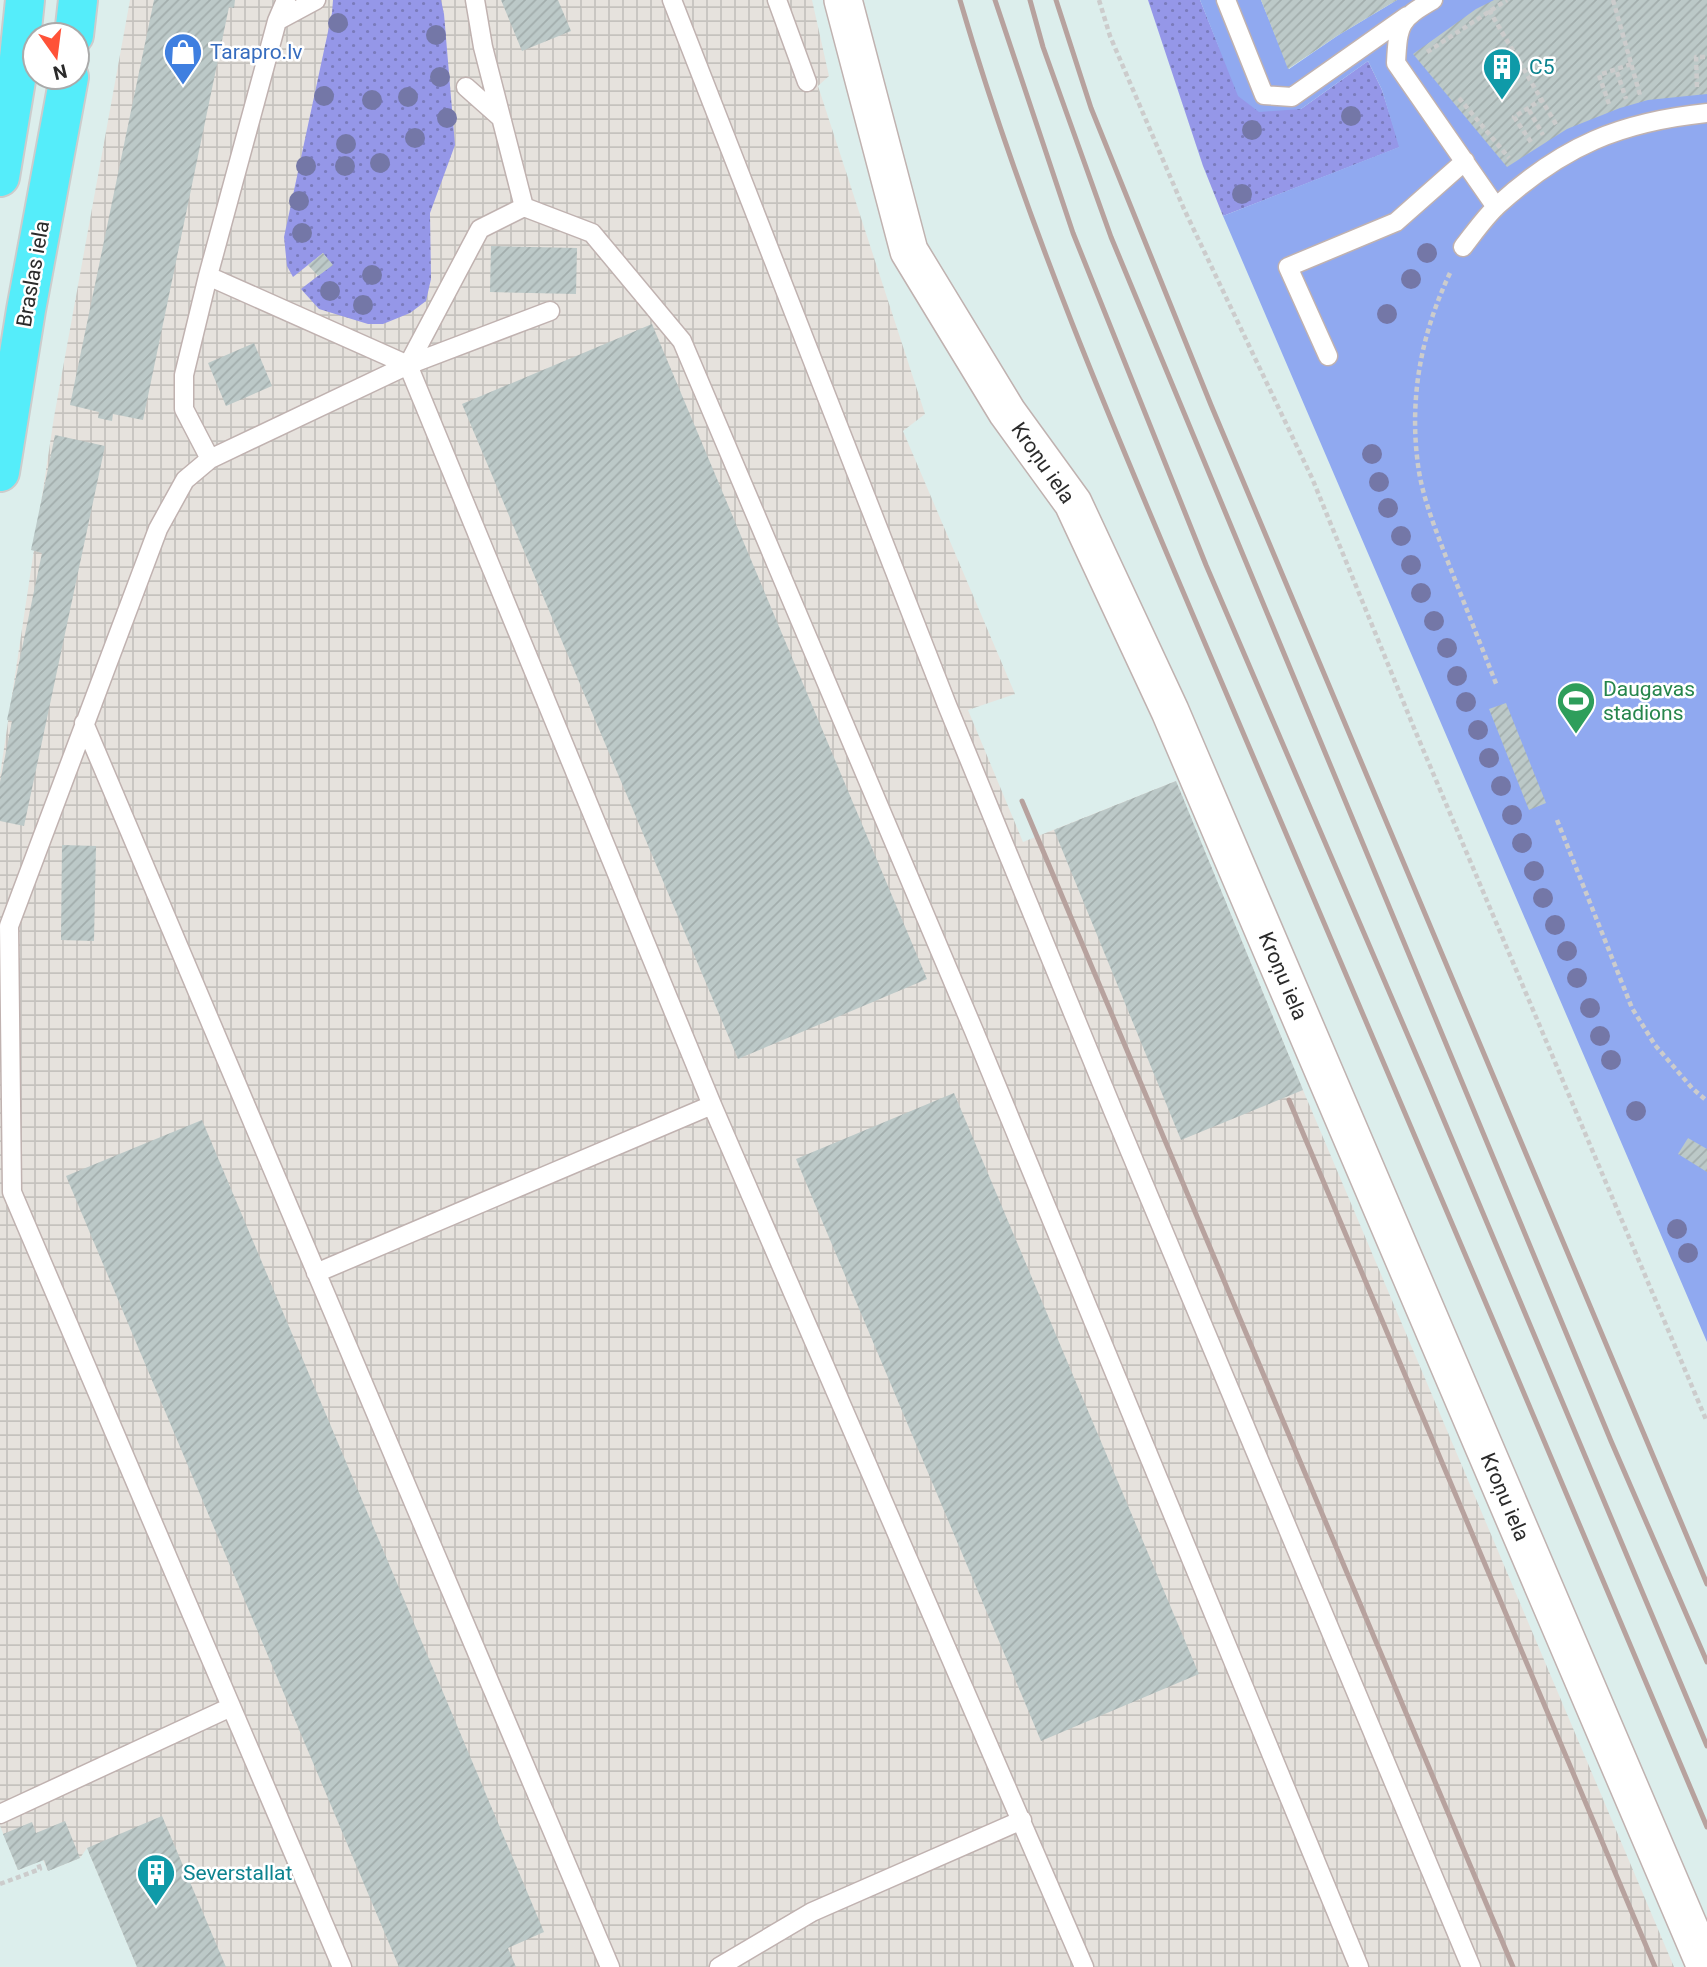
<svg xmlns="http://www.w3.org/2000/svg" width="1707" height="1967" font-family="Roboto,sans-serif">
<style>
.industrial{fill:url(#industrial-grid)}
.grass{fill:url(#grass-dots)}
.pitch{fill:#90a9f0}
.building{fill:url(#building-hatch)}
.lines{fill:none;stroke-linecap:round;stroke-linejoin:round}
.lane-casing{stroke:#c0b2b0;stroke-width:21}
.street-casing{stroke:#c0b2b0;stroke-width:40}
.primary-casing{stroke:#ccc;stroke-width:42}
.path{stroke:#ccc;stroke-width:4.5;stroke-dasharray:5 3.5;stroke-linecap:butt}
.lane{stroke:#fff;stroke-width:18}
.street{stroke:#fff;stroke-width:37}
.primary{stroke:#55edfa;stroke-width:38}
.rail{stroke:#b7a29e;stroke-width:5}
.tree{fill:#7477a7}
.labels{text-anchor:middle;dominant-baseline:central;stroke-width:5;stroke-linejoin:round;paint-order:stroke}
.shop-label{font-size:21px;fill:#366cbe;stroke:#fff;text-anchor:start}
.culture-label{font-size:21px;fill:#0d838f;stroke:#fff;text-anchor:start}
.street-label{font-size:21px;fill:#2b2b2b;stroke:#fff}
.leisure-label{font-size:21px;fill:#27864d;stroke:#fff;text-anchor:start}
</style>
<defs>
<pattern id="industrial-grid" width="8" height="8" patternUnits="userSpaceOnUse" patternTransform="scale(1.75)"><rect width="8" height="8" fill="#e6e2dd"/><path d="M0 4h8M4 0v8" fill="none" stroke="#c5c2be"/></pattern>
<pattern id="grass-dots" width="8" height="8" patternUnits="userSpaceOnUse" patternTransform="scale(1.75)"><rect width="8" height="8" fill="#9597e8"/><path d="M2 2h.1M6 6h.1" fill="none" stroke="#7a7bbc" stroke-width="1.8" stroke-linecap="round"/></pattern>
<pattern id="building-hatch" width="6" height="6" patternUnits="userSpaceOnUse" patternTransform="scale(1.75)"><rect width="6" height="6" fill="#bcc9c8"/><path d="M-1 1l2-2M0 6l6-6M5 7l2-2" fill="none" stroke="#a2adac"/></pattern>
</defs>
<rect width="100%" height="100%" fill="#dceeec"/>
<path class="industrial" d="M 130,0 L 812,0 L 829,76 L 818,86 L 925,414 L 903,431 L 1015,694 L 968,710 L 1023,842 L 1176,781 L 1303,1090 L 1674,1967 L 137,1967 L 87,1848 L 80,1858 L 48,1871 L 43,1860 L 18,1870 L 0,1826 L 0,775 L 54,417 Z"/>
<path class="grass" d="M 333,0 L 441,0 L 444,14 L 455,145 L 430,213 L 431,279 L 426,301 L 410,313 L 383,324 L 368,324 L 319,309 L 301,289 L 332,265 L 323,253 L 293,277 L 287,266 L 284,237 L 332,13 Z
M 1148,0 L 1200,0 L 1219,47 L 1301,109 L 1368,61 L 1382,90 L 1400,147 L 1223,216 L 1203,166 Z"/>
<path class="pitch" d="M 1200,0 L 1261,0 L 1289,69 L 1337,36 L 1397,0 L 1707,0 L 1707,1342 L 1223,216 L 1399,147 L 1382,90 L 1368,61 L 1301,109 L 1259,112 L 1238,96 Z"/>
<path class="building" d="M 154,0 L 235,0 L 234,8 L 229,7 L 143,420 L 113,414 L 112,421 L 98,418 L 99,412 L 70,405 Z
M 501,0 L 558,0 L 571,31 L 522,51 Z
M 1261,0 L 1397,0 L 1337,36 L 1288,69 Z
M 1494,0 L 1707,0 L 1707,94 L 1648,100 L 1620,108 L 1567,129 L 1507,167 L 1413,54 L 1476,9 Z
M 491,246 L 577,248 L 576,294 L 490,292 Z
M 323,253 L 333,265 L 318,276 L 308,265 Z
M 652,324 L 927,979 L 738,1059 L 462,404 Z
M 254,343 L 272,386 L 226,406 L 208,363 Z
M 55,435 L 105,446 L 24,826 L 0,821 L 0,782 L 12,721 L 7,720 L 42,553 L 31,550 Z
M 1506,703 L 1546,803 L 1529,810 L 1489,709 Z
M 1176,781 L 1303,1090 L 1181,1140 L 1054,830 Z
M 62,845 L 96,846 L 94,941 L 61,940 Z
M 954,1093 L 1199,1674 L 1041,1741 L 796,1159 Z
M 202,1120 L 544,1932 L 508,1948 L 516,1967 L 399,1967 L 66,1176 Z
M 1688,1138 L 1707,1149 L 1707,1172 L 1678,1154 Z
M 162,1816 L 226,1967 L 137,1967 L 87,1848 Z
M 65,1821 L 80,1858 L 48,1871 L 44,1860 L 18,1870 L 3,1834 L 32,1822 L 36,1833 Z"/>
<g class="lines">
<g class="lane-casing">
<path id="lane" d="M 286,0 L 277,21 L 208,276 L 184,375 L 184,409 L 210,459 L 185,480 L 158,529 L 9,926 L 12,1192 L 342,1967
M 475,0 L 483,47 L 524,207 L 592,233 L 682,341 L 974,1031 L 1359,1967
M 672,0 L 947,705 L 1114,1113 L 1471,1967
M 777,0 L 807,82
M 1226,0 L 1264,95 L 1292,97 L 1407,16
M 1433,0 C 1400,19 1398,23 1396,63 L 1496,207
M 277,21 L 316,0
M 466,87 L 501,118
M 1463,247 C 1474,233 1485,217 1498,205 C 1563,146 1620,122 1707,113
M 208,276 L 408,365 L 712,1105 L 1084,1967
M 1328,356 L 1288,267 L 1396,222 L 1465,161
M 408,365 L 480,229 L 524,207
M 210,459 L 408,365 L 550,311
M 84,723 L 610,1967
M 316,1273 L 712,1105
M 0,1814 L 231,1707
M 719,1967 L 812,1912 L 1022,1820"/>
</g>
<g class="street-casing">
<path id="street" d="M 843,0 L 909,251 L 1007,412 L 1073,503 L 1170,711 L 1706,1967"/>
</g>
<g class="primary-casing">
<path id="primary" d="M 74,35 L 78,0
M 0,177 L 18,68 L 25,0
M 0,472 L 26,310 L 69,77"/>
</g>
<path class="path" d="M 1099,0 L 1110,36 L 1184,209 L 1312,478 L 1414,728 L 1707,1422
M 1613,0 L 1640,95
M 1489,10 L 1557,126
M 1427,52 L 1507,0
M 1617,72 L 1626,99
M 1697,87 L 1696,57 L 1707,57
M 1459,98 L 1509,158
M 1609,104 L 1599,75 L 1631,64
M 1529,110 L 1543,135
M 1531,142 L 1514,117 L 1541,100
M 1450,273 C 1421,334 1409,398 1418,465 C 1422,496 1435,528 1446,557 C 1463,600 1480,643 1497,686
M 1557,820 L 1632,1008 L 1655,1045 L 1692,1088 L 1707,1101
M 0,1884 L 40,1869 L 38,1863"/>
<use href="#lane" class="lane"/>
<use href="#street" class="street"/>
<use href="#primary" class="primary"/>
<path class="rail" d="M 960,0 C 1035,257 1146,503 1250,749 C 1402,1108 1557,1467 1707,1827
M 995,0 L 1073,233 L 1206,565 L 1427,1080 L 1707,1746
M 1030,0 L 1043,47 L 1111,237 L 1611,1441 L 1707,1662
M 1056,0 L 1091,108 L 1211,405 L 1707,1584
M 1022,801 L 1513,1967
M 1289,1100 L 1655,1967"/>
</g>
<g class="tree">
<circle cx="338" cy="23" r="10"/>
<circle cx="436" cy="35" r="10"/>
<circle cx="440" cy="77" r="10"/>
<circle cx="324" cy="96" r="10"/>
<circle cx="408" cy="97" r="10"/>
<circle cx="372" cy="100" r="10"/>
<circle cx="1351" cy="116" r="10"/>
<circle cx="447" cy="118" r="10"/>
<circle cx="1252" cy="130" r="10"/>
<circle cx="415" cy="138" r="10"/>
<circle cx="346" cy="144" r="10"/>
<circle cx="380" cy="163" r="10"/>
<circle cx="306" cy="166" r="10"/>
<circle cx="345" cy="166" r="10"/>
<circle cx="1242" cy="194" r="10"/>
<circle cx="299" cy="201" r="10"/>
<circle cx="302" cy="233" r="10"/>
<circle cx="1427" cy="253" r="10"/>
<circle cx="372" cy="275" r="10"/>
<circle cx="1411" cy="279" r="10"/>
<circle cx="330" cy="291" r="10"/>
<circle cx="363" cy="305" r="10"/>
<circle cx="1387" cy="314" r="10"/>
<circle cx="1372" cy="454" r="10"/>
<circle cx="1379" cy="482" r="10"/>
<circle cx="1388" cy="508" r="10"/>
<circle cx="1401" cy="536" r="10"/>
<circle cx="1411" cy="565" r="10"/>
<circle cx="1421" cy="593" r="10"/>
<circle cx="1434" cy="621" r="10"/>
<circle cx="1447" cy="648" r="10"/>
<circle cx="1457" cy="676" r="10"/>
<circle cx="1466" cy="702" r="10"/>
<circle cx="1478" cy="730" r="10"/>
<circle cx="1489" cy="758" r="10"/>
<circle cx="1501" cy="786" r="10"/>
<circle cx="1512" cy="815" r="10"/>
<circle cx="1522" cy="843" r="10"/>
<circle cx="1534" cy="871" r="10"/>
<circle cx="1543" cy="898" r="10"/>
<circle cx="1555" cy="925" r="10"/>
<circle cx="1567" cy="951" r="10"/>
<circle cx="1577" cy="978" r="10"/>
<circle cx="1590" cy="1008" r="10"/>
<circle cx="1600" cy="1036" r="10"/>
<circle cx="1611" cy="1060" r="10"/>
<circle cx="1636" cy="1111" r="10"/>
<circle cx="1677" cy="1229" r="10"/>
<circle cx="1688" cy="1253" r="10"/>
</g>
<defs>
<g id="shop-pin" transform="scale(2.0125)"><path d="M0 17L-7.5 6A9.5 9.5 0 1 1 7.5 6Z" fill="#3f7fe0" stroke="#fff"/><path d="M-5-2.5h2.3a2.7 3.5 0 0 1 5.4 0H5L5.5 6h-11ZM-1.5-2.5h3a1.5 2.3 0 0 0-3 0Z" fill="#fff"/></g>
<g id="building-pin" transform="scale(2.0125)"><path d="M0 17L-7.5 6A9.5 9.5 0 1 1 7.5 6Z" fill="#0f9aa8" stroke="#fff"/><path d="M-4-6H4V6H1V3H-1V6H-4ZM-2.5-4.3h1.7v1.8h-1.7ZM.8-4.3h1.7v1.8H.8ZM-2.5-1h1.7V.8h-1.7ZM.8-1h1.7V.8H.8Z" fill="#fff"/></g>
<g id="stadium-pin" transform="scale(2.0125)"><path d="M0 17L-7.5 6A9.5 9.5 0 1 1 7.5 6Z" fill="#2e9e5b" stroke="#fff"/><path d="M0-5a6.5 5 0 1 0 0 10a6.5 5 0 1 0 0-10ZM-3.5-1.8h7v3.6h-7Z" fill="#fff"/></g>
</defs>
<g fill-rule="evenodd">
<use href="#shop-pin" x="183" y="52"/>
<use href="#building-pin" x="1502" y="67"/>
<use href="#stadium-pin" x="1576" y="701"/>
<use href="#building-pin" x="156" y="1873"/>
</g>
<g class="labels">
<g class="shop-label">
<text x="210" y="52">Tarapro.lv</text>
</g>
<g class="culture-label">
<text x="1529" y="67">C5</text>
<text x="183" y="1873">Severstallat</text>
</g>
<g class="street-label">
<text transform="translate(33 274) rotate(-80)">Braslas iela</text>
<text transform="translate(1043 463) rotate(55)">Kroņu iela</text>
<text transform="translate(1283 976) rotate(67)">Kroņu iela</text>
<text transform="translate(1505 1497) rotate(67)">Kroņu iela</text>
</g>
<g class="leisure-label">
<text x="1603" y="689">Daugavas<tspan x="1603" dy="24">stadions</tspan></text>
</g>
</g>
<g transform="translate(56 56) rotate(166)"><circle r="33" fill="#ffffff" stroke="#aaaaaa" stroke-width="2"/>
<path d="M0-5L12 26L0 18L-12 26Z" fill="#ff5238"/>
<text y="-10" font-size="19" font-weight="bold" text-anchor="middle" fill="#2b2b2b">N</text>
</g>
</svg>
